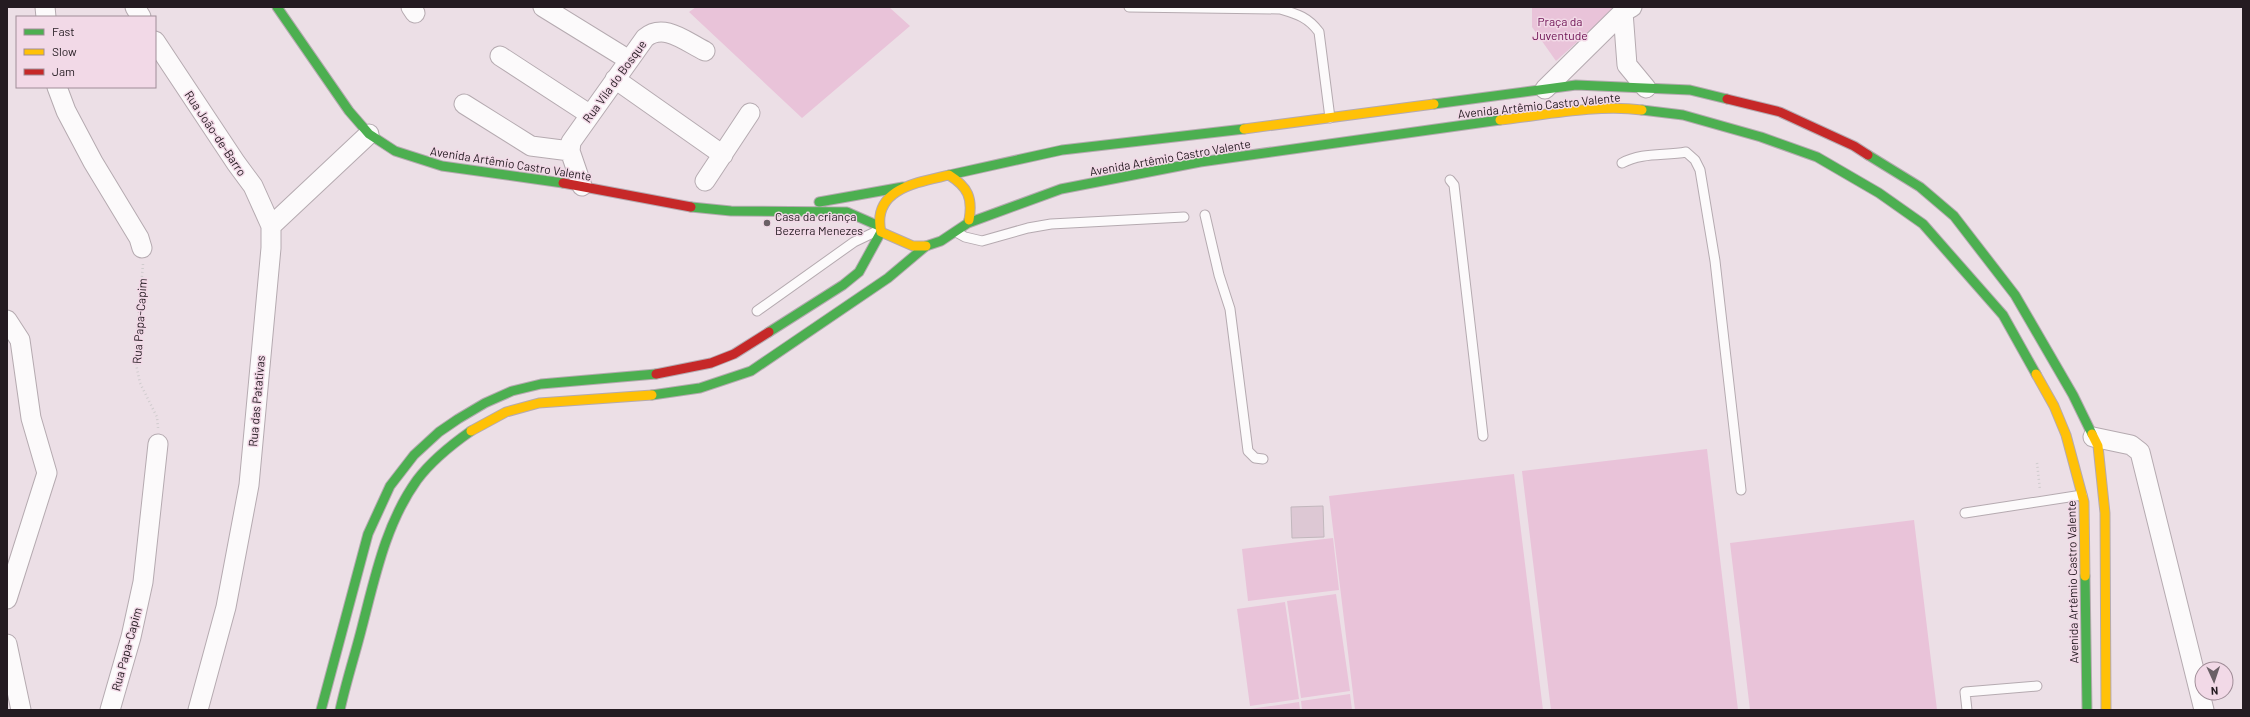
<svg xmlns="http://www.w3.org/2000/svg" width="2250" height="717" font-family="Barlow,sans-serif">
<style>
.green{fill:#e9c3d9}
.building{fill:#ddc8d4;stroke:#c2b7bd}
.lines{fill:none;stroke-linecap:round;stroke-linejoin:round}
.lane-casing{stroke:#b5aab0;stroke-width:11}
.street-casing{stroke:#b5aab0;stroke-width:21}
.fast-casing{stroke:#b5aab0;stroke-width:11}
.slow-casing{stroke:#b5aab0;stroke-width:11}
.jam-casing{stroke:#b5aab0;stroke-width:11}
.path{stroke:#d0ccce;stroke-width:2.5;stroke-dasharray:1 3;stroke-linecap:butt}
.lane{stroke:#fcfafb;stroke-width:9}
.street{stroke:#fcfafb;stroke-width:19}
.fast{stroke:#4caf50;stroke-width:9}
.slow{stroke:#ffc107;stroke-width:9}
.jam{stroke:#c62828;stroke-width:9}
.poi-dot{fill:#6a6066;stroke:#f2d9e7;stroke-width:1.5}
.labels{text-anchor:middle;dominant-baseline:central;stroke-width:3;stroke-linejoin:round;paint-order:stroke}
.park-label{font-size:12px;fill:#6b0f51;stroke:#f2d9e7}
.street-label{font-size:12px;fill:#241b21;stroke:#f2d9e7}
.poi-label{font-size:12px;fill:#241b21;stroke:#f2d9e7;text-anchor:start}
</style>
<rect width="100%" height="100%" fill="#ecdfe6"/>
<path class="green" d="M 696,7 L 889,7 L 910,26 L 802,118 L 689,12 Z
M 1532,7 L 1616,7 L 1556,61 L 1532,27 Z
M 1707,449 L 1738,710 L 1551,710 L 1522,471 Z
M 1514,474 L 1543,710 L 1355,710 L 1329,496 Z
M 1914,520 L 1937,710 L 1750,710 L 1730,543 Z
M 1333,538 L 1339,590 L 1248,601 L 1242,549 Z
M 1336,594 L 1350,691 L 1301,698 L 1287,601 Z
M 1285,602 L 1299,699 L 1250,706 L 1237,609 Z
M 1350,694 L 1352,710 L 1302,710 L 1301,701 Z
M 1299,702 L 1300,710 L 1251,710 L 1250,709 Z"/>
<path class="building" d="M 1323,506 L 1324,537 L 1292,538 L 1291,507 Z"/>
<g class="lines">
<g class="lane-casing">
<path id="lane" d="M 1129,7 L 1280,9 C 1297,14 1308,17 1319,32 L 1330,118
M 1622,163 C 1642,152 1665,156 1686,152 L 1695,160 L 1700,170 L 1715,261 L 1741,490
M 1450,180 L 1454,185 L 1483,436
M 1205,215 L 1219,275 L 1230,309 L 1248,451 L 1255,458 L 1263,459
M 956,232 L 965,237 L 982,241 L 1028,228 L 1051,224 L 1184,217
M 757,311 L 854,242 L 877,231
M 1965,513 L 2082,495
M 1967,710 L 1965,692 L 2037,686"/>
</g>
<g class="street-casing">
<path id="street" d="M 45,7 L 46,17
M 135,7 L 141,17
M 411,7 L 415,13
M 543,7 L 629,60
M 1623,12 L 1627,65 L 1646,88
M 155,41 L 236,163 L 253,186 L 271,226
M 500,56 L 589,114
M 615,79 L 723,155
M 57,87 L 66,111 L 93,162 L 139,238 L 142,248
M 1545,89 L 1623,12 L 1632,7
M 464,104 L 531,146 L 570,151
M 705,181 L 750,113
M 582,186 L 570,151 L 571,142 L 645,38 C 664,22 686,42 705,51
M 7,320 L 20,340 L 31,418 L 47,473 L 7,599
M 2093,437 L 2131,445 L 2140,452 L 2204,710
M 7,644 L 21,710
M 110,710 L 131,637 L 143,582 L 158,444
M 198,710 L 226,607 L 249,485 L 271,248 L 271,226 L 369,134"/>
</g>
<g class="fast-casing">
<path id="fast" d="M 277,7 L 349,111 L 369,134 L 395,151 L 442,166 L 563,183
M 1434,104 L 1576,85 L 1690,90 L 1727,99
M 1642,110 L 1683,115 L 1761,137 L 1817,157 L 1879,193 L 1923,224 L 2003,315 L 2036,374
M 1868,155 L 1920,187 L 1954,216 L 2015,295 L 2073,395 L 2092,434
M 949,175 L 1062,150 L 1244,129
M 819,202 L 903,187
M 691,207 L 731,211 L 847,212 L 879,226
M 968,223 L 1061,189 L 1200,162 L 1500,120
M 769,332 L 843,285 L 859,272 L 881,232
M 652,395 L 700,388 L 751,371 L 888,278 L 926,246 L 941,241 L 968,223 L 969,220
M 2085,576 L 2087,710
M 321,710 L 368,534 L 390,486 L 414,455 L 439,432 L 458,419 L 485,403 L 512,391 L 541,384 L 656,374
M 340,710 C 346,682 355,655 362,627 C 375,577 386,523 417,480 C 432,460 451,445 471,431"/>
</g>
<g class="slow-casing">
<path id="slow" d="M 1500,120 C 1545,115 1597,104 1642,110
M 1244,129 L 1434,104
M 926,246 L 913,246 L 881,232 C 871,188 920,182 949,175 C 968,187 973,198 969,220
M 2036,374 L 2054,406 L 2066,435 L 2084,502 L 2085,576
M 471,431 L 506,412 L 539,403 L 652,395
M 2092,434 L 2098,446 L 2105,513 L 2106,710"/>
</g>
<g class="jam-casing">
<path id="jam" d="M 1727,99 L 1780,112 L 1854,146 L 1868,155
M 563,183 L 691,207
M 656,374 L 711,363 L 734,354 L 769,332"/>
</g>
<path class="path" d="M 143,264 L 135,359 L 140,383 L 157,417 L 158,428
M 2037,463 L 2040,490"/>
<use href="#lane" class="lane"/>
<use href="#street" class="street"/>
<use href="#fast" class="fast"/>
<use href="#slow" class="slow"/>
<use href="#jam" class="jam"/>
</g>
<circle class="poi-dot" cx="767" cy="223" r="4"/>
<g class="labels">
<g class="park-label">
<text x="1560" y="21">Praça da<tspan x="1560" dy="14">Juventude</tspan></text>
</g>
<g class="street-label">
<text transform="translate(614 81) rotate(-54)">Rua Vila do Bosque</text>
<text transform="translate(1539 105) rotate(-6)">Avenida Artêmio Castro Valente</text>
<text transform="translate(216 133) rotate(56)">Rua João-de-Barro</text>
<text transform="translate(1170 157) rotate(-10)">Avenida Artêmio Castro Valente</text>
<text transform="translate(511 163) rotate(9)">Avenida Artêmio Castro Valente</text>
<text transform="translate(139 321) rotate(-86)">Rua Papa-Capim</text>
<text transform="translate(256 401) rotate(-85)">Rua das Patativas</text>
<text transform="translate(2072 582) rotate(-91)">Avenida Artêmio Castro Valente</text>
<text transform="translate(126 649) rotate(-75)">Rua Papa-Capim</text>
</g>
<g class="poi-label">
<text x="775" y="216">Casa da criança<tspan x="775" dy="14">Bezerra Menezes</tspan></text>
</g>
</g>
<rect width="2250" height="717" fill="none" stroke="#241b21" stroke-width="16"/>
<rect x="16" y="16" width="140" height="72" fill="#f2d9e7" stroke="#a08d98"/>
<rect x="24" y="29" width="20" height="6" fill="#4caf50" stroke="#a08d98"/>
<text x="52" y="36" font-size="12" fill="#241b21">Fast</text>
<rect x="24" y="49" width="20" height="6" fill="#ffc107" stroke="#a08d98"/>
<text x="52" y="56" font-size="12" fill="#241b21">Slow</text>
<rect x="24" y="69" width="20" height="6" fill="#c62828" stroke="#a08d98"/>
<text x="52" y="76" font-size="12" fill="#241b21">Jam</text>
<g transform="translate(2214 681) rotate(177)"><circle r="19" fill="#f2d9e7" stroke="#a08d98"/>
<path d="M0-3L7 15L0 10L-7 15Z" fill="#6a6066"/>
<text y="-6" font-size="11" font-weight="bold" text-anchor="middle" fill="#241b21">N</text>
</g>
</svg>
